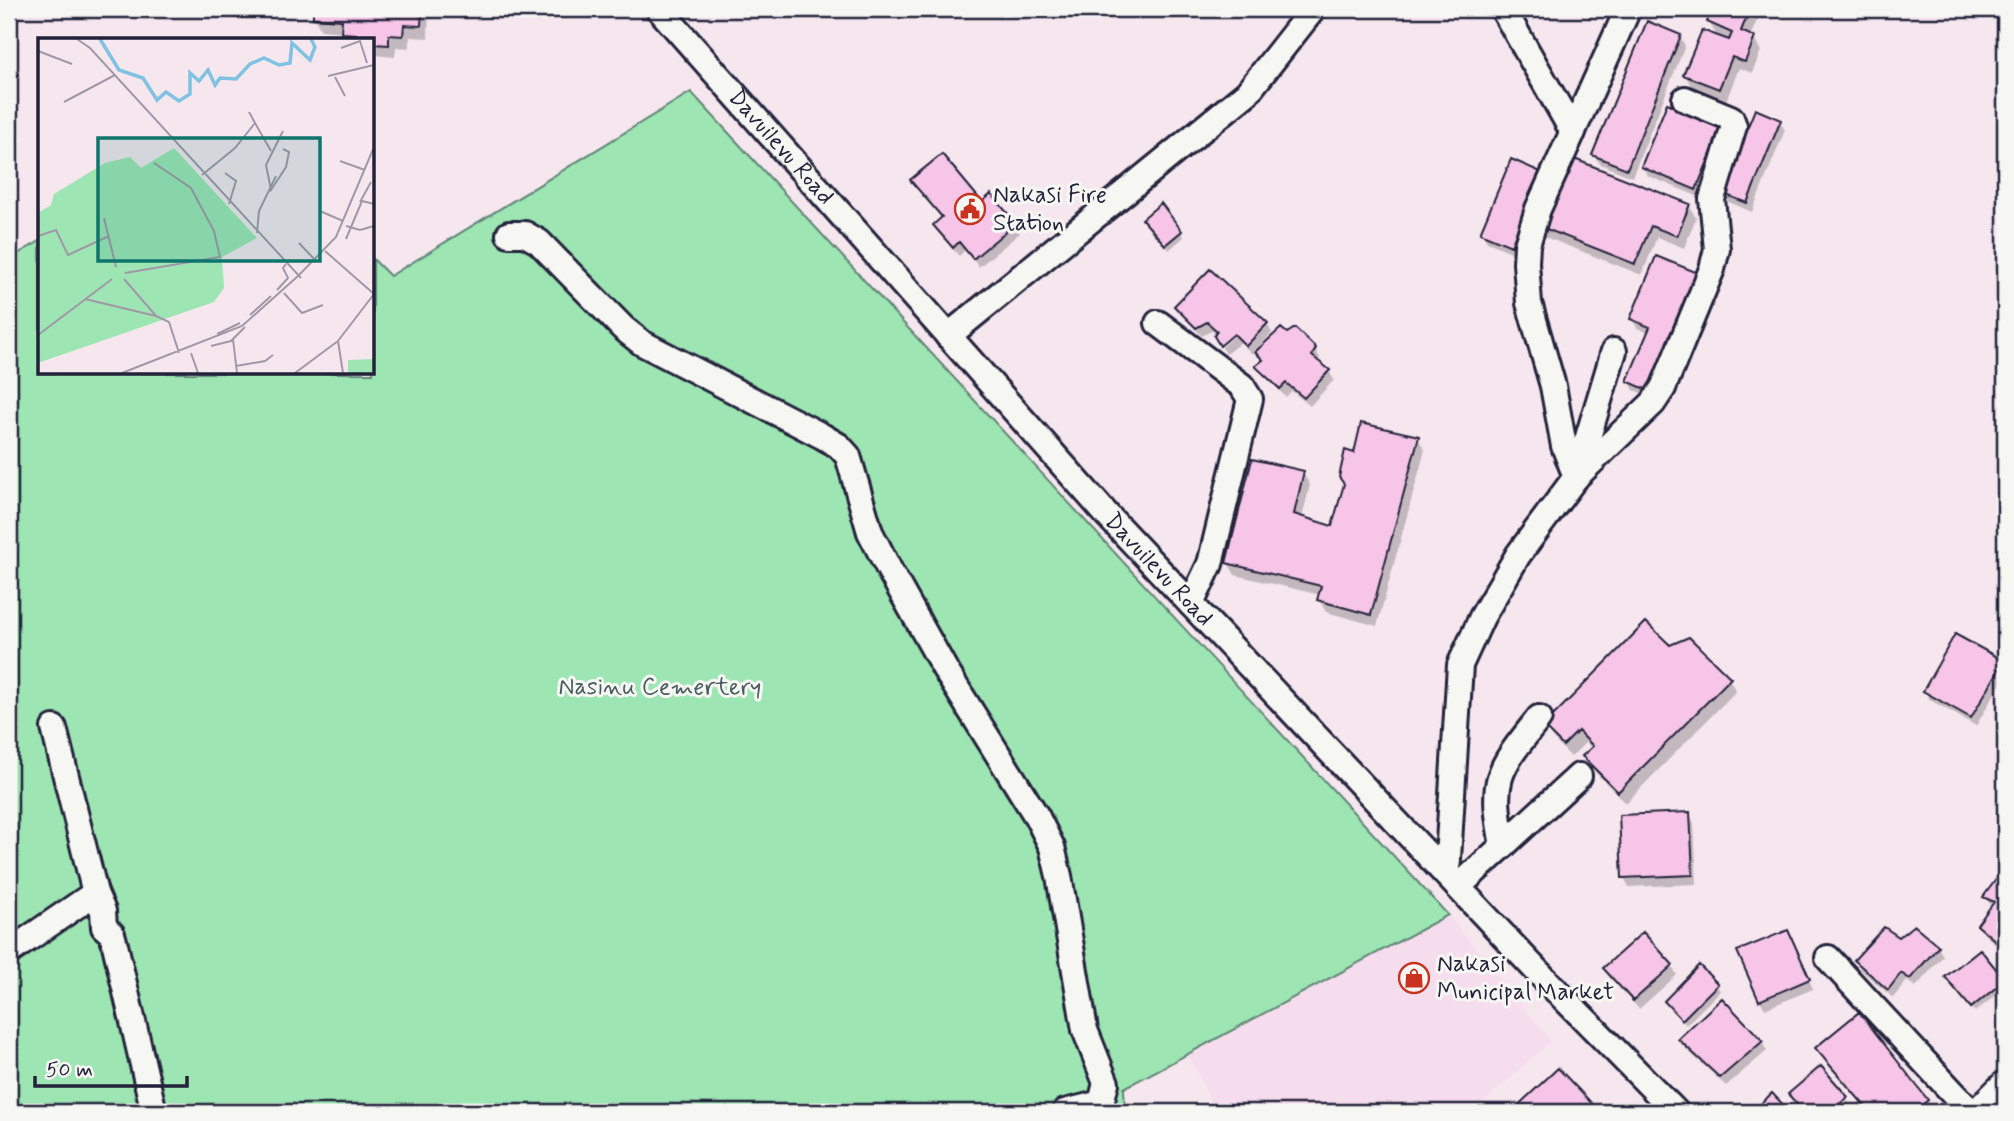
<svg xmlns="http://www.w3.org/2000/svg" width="2014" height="1121" font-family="Mynerve,sans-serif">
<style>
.built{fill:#f6dded}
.green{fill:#9de5b3;stroke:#608477;stroke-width:2}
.shadow{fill:#0003}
.building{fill:#f6c5e7;stroke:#22223b;stroke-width:2}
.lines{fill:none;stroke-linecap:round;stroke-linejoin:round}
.minor-casing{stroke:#22223b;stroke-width:30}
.highway-casing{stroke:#22223b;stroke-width:40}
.minor{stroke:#f6f6f2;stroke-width:24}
.highway{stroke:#f6f6f2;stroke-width:35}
.labels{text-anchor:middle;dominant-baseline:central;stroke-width:6;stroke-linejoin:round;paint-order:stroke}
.street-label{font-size:24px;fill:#22223b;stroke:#f6f6f2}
.poi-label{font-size:24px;fill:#22223b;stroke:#f6f6f2;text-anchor:start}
.park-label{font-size:24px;fill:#475c5f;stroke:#f6f6f2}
.inset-river{fill:none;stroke:#80c2e1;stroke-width:3.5}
.inset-road{fill:none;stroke:#a198a7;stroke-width:2}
.view{fill:#0f766e;fill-opacity:0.15;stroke:#0f766e;stroke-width:3.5}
.inset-edge{fill:none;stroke:#22223b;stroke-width:3.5}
</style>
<rect width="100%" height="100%" fill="#f6e7ef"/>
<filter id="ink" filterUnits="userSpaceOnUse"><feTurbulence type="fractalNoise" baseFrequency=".0143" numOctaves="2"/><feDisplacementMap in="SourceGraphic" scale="14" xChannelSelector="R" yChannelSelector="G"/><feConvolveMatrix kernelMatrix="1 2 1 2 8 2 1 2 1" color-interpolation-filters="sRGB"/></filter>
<g filter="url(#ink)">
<path class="built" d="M 1448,915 L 1551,1041 L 1473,1112 L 1216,1112 L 1188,1054 Z"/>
<path class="green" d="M 691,92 L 1448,915 L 1124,1088 L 1125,1112 L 9,1112 L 9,259 L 40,241 L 40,373 L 373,373 L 373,259 L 390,276 Z"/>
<path class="shadow" d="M 315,9 L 429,9 L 428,38 L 410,37 L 409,48 L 396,47 L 395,57 L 373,55 L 373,40 L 348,40 L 343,32 L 321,30 L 314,18 Z
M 1714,9 L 1762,9 L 1750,37 L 1754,39 L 1761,51 L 1752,73 L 1739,68 L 1726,101 L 1692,87 L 1685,75 L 1718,38 L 1709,22 Z
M 1680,36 L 1685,46 L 1632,177 L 1600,164 L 1594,155 Z
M 1779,121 L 1785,130 L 1752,212 L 1729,202 L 1723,193 Z
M 1721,127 L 1702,198 L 1648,176 L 1643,167 Z
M 1542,174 L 1516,254 L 1487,242 L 1482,233 Z
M 912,181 L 982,204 L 1015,224 L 1020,233 L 979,267 L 965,250 L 959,256 L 940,234 L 935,225 L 942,219 Z
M 1689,205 L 1696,218 L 1684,248 L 1657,237 L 1642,275 L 1545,237 L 1538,225 Z
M 1148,225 L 1181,232 L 1184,237 L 1169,250 Z
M 1657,258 L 1659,401 L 1634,390 L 1629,381 L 1649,333 L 1637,328 L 1632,319 Z
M 1176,306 L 1267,324 L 1272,333 L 1259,346 L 1262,348 L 1315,349 L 1320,358 L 1318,362 L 1329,371 L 1334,380 L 1310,406 L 1292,391 L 1286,397 L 1263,375 L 1258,366 L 1263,362 L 1256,350 L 1252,354 L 1241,342 L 1226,354 L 1222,347 L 1242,329 L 1217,334 L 1213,330 L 1202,336 L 1182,315 Z
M 1418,438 L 1425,450 L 1377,626 L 1326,612 L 1319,600 L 1320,595 L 1235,575 L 1228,563 L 1303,473 L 1310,485 L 1302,518 L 1333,528 L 1356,455 Z
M 1669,647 L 1729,679 L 1736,691 L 1626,803 L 1592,769 L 1584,757 L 1592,749 L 1586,742 L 1571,757 L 1552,738 L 1545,726 Z
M 2002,662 L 2005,668 L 2005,676 L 1976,726 L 1930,700 L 1925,691 Z
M 1689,813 L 1694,823 L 1697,884 L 1629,887 L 1624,878 Z
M 2004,873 L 2005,874 L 2005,952 L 1984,934 L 1979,925 L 1992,907 L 1985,897 Z
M 1914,927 L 1938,947 L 1943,956 L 1916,987 L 1907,981 L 1893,998 L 1861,970 L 1856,961 L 1899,939 Z
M 1793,941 L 1813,989 L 1765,1009 L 1760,1000 Z
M 1672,966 L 1677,975 L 1639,1009 L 1610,977 L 1605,968 Z
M 2004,981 L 2005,988 L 1975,1012 L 1951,983 Z
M 1717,985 L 1720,991 L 1686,1025 L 1666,1001 Z
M 1681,1040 L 1762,1042 L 1767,1051 L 1726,1086 L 1686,1049 Z
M 1817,1049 L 1927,1100 L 1934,1112 L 1869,1112 L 1824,1061 Z
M 1846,1098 L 1849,1104 L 1839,1112 L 1804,1112 L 1794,1100 Z"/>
<path class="building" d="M 313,9 L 422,9 L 421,26 L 404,25 L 403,36 L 389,35 L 389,45 L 373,44 L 373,40 L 356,40 L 356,34 L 341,33 L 342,20 L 313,18 Z
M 1712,9 L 1750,9 L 1741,31 L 1755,37 L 1745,62 L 1732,57 L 1719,89 L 1683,75 L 1702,30 L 1729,40 L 1732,33 L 1707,22 Z
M 1647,21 L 1681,35 L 1627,169 L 1592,155 Z
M 1667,103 L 1723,125 L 1696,190 L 1641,167 Z
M 1755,109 L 1781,120 L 1747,203 L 1721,193 Z
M 942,154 L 982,202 L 991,194 L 1016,223 L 973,259 L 959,242 L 953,248 L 933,225 L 942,217 L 910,180 Z
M 1564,155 L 1690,204 L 1677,236 L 1651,226 L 1635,264 L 1536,225 Z
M 1511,159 L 1543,173 L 1511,246 L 1480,233 Z
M 1161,203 L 1182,231 L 1165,245 L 1142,219 Z
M 1656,256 L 1703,275 L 1654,393 L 1627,381 L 1650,327 L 1630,319 Z
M 1210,269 L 1268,323 L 1246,346 L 1234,334 L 1220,346 L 1214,336 L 1217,331 L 1207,322 L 1196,328 L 1174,306 Z
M 1281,328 L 1287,333 L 1295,328 L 1316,348 L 1312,356 L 1330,370 L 1304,398 L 1286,383 L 1280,389 L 1255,366 L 1263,360 L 1255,352 Z
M 1361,423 L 1419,436 L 1371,615 L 1317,600 L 1321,586 L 1226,563 L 1252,459 L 1304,471 L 1294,514 L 1332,526 L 1344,484 L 1339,477 L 1345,450 L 1354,453 Z
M 1646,622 L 1670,645 L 1689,637 L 1731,678 L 1618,792 L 1582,756 L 1593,746 L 1578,731 L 1563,746 L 1543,726 Z
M 1955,634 L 2004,661 L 1971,718 L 1923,691 Z
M 1690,812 L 1693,875 L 1622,878 L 1619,815 Z
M 2003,870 L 2005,872 L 2005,949 L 1977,925 L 1994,902 L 1983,897 Z
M 1914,925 L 1939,946 L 1910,979 L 1901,973 L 1888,990 L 1854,960 L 1884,927 L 1899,937 Z
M 1788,930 L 1810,979 L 1759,1001 L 1737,951 Z
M 1643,932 L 1673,965 L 1633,1001 L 1603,968 Z
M 1980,949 L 2005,980 L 1971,1008 L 1945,977 Z
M 1699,965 L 1718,984 L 1682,1020 L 1664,1001 Z
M 1722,998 L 1763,1041 L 1720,1078 L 1678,1039 Z
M 1859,1012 L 1928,1100 L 1913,1112 L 1870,1112 L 1815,1048 Z
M 1821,1066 L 1848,1097 L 1830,1112 L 1804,1112 L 1788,1094 Z
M 1558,1068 L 1600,1112 L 1511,1112 Z
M 1772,1093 L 1790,1112 L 1752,1112 Z"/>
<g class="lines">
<g class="minor-casing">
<g id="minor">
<path id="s1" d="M 659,9 L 1108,516 L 1538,972 L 1676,1112"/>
<path d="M 1503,9 L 1573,132"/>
<path d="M 1628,9 L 1538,209 L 1527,245 L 1526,263 L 1529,303 L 1553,386 L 1564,446 L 1576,477 L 1653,403 L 1663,388 L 1712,269 L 1717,249 L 1712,199 L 1734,126 L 1731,118 L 1685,99"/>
<path d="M 509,234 L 525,234 L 539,242 L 623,328 L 642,343 L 822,436 L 839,446 L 848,456 L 870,532 L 891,573 L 946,671 L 1037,817 L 1052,847 L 1059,876 L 1085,1030 L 1106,1083 L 1101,1103 L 1065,1112"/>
<path d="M 1158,323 L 1242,386 L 1250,399 L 1210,564 L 1191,604"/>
<path d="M 948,336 L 1247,93 L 1313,9"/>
<path d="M 54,728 L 95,893 L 103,911 L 104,927 L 112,934 L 115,945 L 154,1112"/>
<path d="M 1503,846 C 1490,777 1497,771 1539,718"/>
<path d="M 1447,875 L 1460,665 L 1482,617 L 1518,555 L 1576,477 L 1614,351"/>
<path d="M 1458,887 L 1579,776"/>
<path d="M 9,952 L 95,893"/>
<path d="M 1828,958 L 1971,1112"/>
</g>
</g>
<g class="highway-casing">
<path id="highway" d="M 1983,1112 L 2005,1090"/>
</g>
<use href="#minor" class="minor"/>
<use href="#highway" class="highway"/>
</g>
</g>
<defs>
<g id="civic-ring" transform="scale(1.575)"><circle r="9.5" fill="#f6f6f2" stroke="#c8321e" stroke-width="1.5"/><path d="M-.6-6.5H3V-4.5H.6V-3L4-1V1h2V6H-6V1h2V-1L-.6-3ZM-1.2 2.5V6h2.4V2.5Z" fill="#c8321e"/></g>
<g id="shop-ring" transform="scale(1.575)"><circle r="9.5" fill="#f6f6f2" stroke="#c8321e" stroke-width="1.5"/><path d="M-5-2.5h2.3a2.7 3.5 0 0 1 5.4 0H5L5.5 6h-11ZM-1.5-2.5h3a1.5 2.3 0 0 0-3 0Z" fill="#c8321e"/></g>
</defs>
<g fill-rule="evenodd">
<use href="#civic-ring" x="970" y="209"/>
<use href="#shop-ring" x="1414" y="978"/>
</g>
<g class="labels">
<g class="street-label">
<text stroke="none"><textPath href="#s1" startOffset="184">Davuilevu Road</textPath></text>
<text stroke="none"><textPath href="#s1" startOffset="751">Davuilevu Road</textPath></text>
</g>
<g class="poi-label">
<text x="993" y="195">Nakasi Fire<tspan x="993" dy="28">Station</tspan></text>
<text x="1437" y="964">Nakasi<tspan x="1437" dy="28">Municipal Market</tspan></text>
</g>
<g class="park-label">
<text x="660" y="687">Nasinu Cemertery</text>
</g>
</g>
<g transform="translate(38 38)">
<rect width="336" height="336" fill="#f6e7ef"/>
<path d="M 136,110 L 219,200 L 184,219 L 186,250 L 176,264 L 0,325 L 0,175 L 13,167 L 16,156 L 67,125 L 92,119 L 103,130 ZM 336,321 L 336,335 L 310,335 L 310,322 Z" fill="#9de5b3"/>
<path class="inset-river" d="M 62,1 L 81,32 L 105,40 L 119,62 L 128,54 L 141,63 L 152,56 L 152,35 L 161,43 L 170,32 L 177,47 L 182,40 L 198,41 L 212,26 L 226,20 L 241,27 L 252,25 L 254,5 L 272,22 L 277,9 L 273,1"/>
<path class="inset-road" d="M 39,1 L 52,10 L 263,240M 303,10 L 322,3 L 329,25M 0,13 L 34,26M 290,38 L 336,27M 297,39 L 307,58M 26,64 L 77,37M 217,85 L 233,113M 245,93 L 228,127 L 233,152 L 248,129 L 251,114 L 245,111M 302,123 L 327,132M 187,135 L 198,143 L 191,166M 164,137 L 197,110 L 217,85 L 211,74M 322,164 L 333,144M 282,173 L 305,183M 66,180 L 78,229M 308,188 L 322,192 L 336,188M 219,195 L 221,173 L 238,138M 0,198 L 18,192 L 30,217 L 71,198M 308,201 L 324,163 L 336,166M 261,205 L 277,222M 287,213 L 336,256M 87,235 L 182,219 L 176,193 L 153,150 L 116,125M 86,241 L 118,278 L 131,284 L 141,315M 239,252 L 250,240 L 245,230 L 248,226M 246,255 L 264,275 L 285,267M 47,261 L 118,278M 212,277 L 233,258M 179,296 L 202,285M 0,297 L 74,241M 195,301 L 199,335M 173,308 L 193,303 L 207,289M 153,315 L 160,335M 198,328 L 227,323 L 235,317M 84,335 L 204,288 L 260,238 L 298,199 L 336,109M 257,335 L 300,303M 305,335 L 300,303 L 336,256"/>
<path class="view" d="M 60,100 L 282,100 L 282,223 L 60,223 Z"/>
<rect width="336" height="336" class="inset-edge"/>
</g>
<rect width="2014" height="1121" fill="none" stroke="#f6f6f2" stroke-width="35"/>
<rect x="18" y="18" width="1979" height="1086" fill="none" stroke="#22223b" stroke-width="2.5" filter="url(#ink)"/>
<path d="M35 1076v10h152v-10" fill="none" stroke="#22223b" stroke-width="3.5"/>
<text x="46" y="1076" font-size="21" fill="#22223b" stroke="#f6f6f2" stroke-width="5" paint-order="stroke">50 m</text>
</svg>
